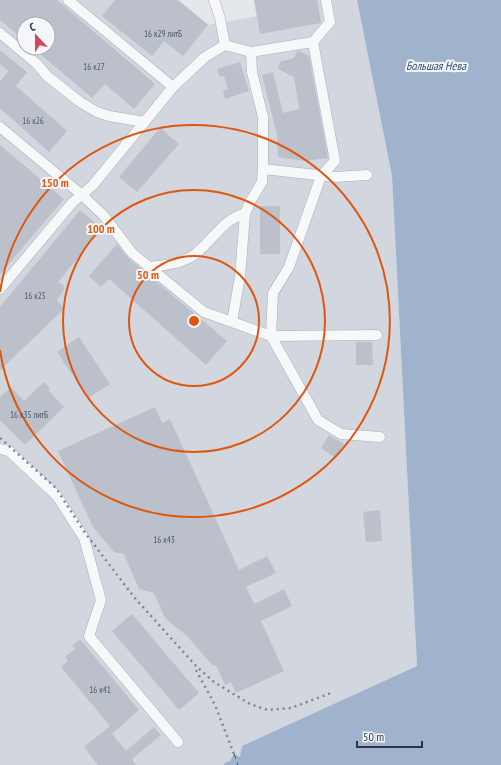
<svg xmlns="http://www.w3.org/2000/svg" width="501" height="765" font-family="'PT Sans Narrow',sans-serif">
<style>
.built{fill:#d2d6de;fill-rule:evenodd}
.water{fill:#9fb4cc}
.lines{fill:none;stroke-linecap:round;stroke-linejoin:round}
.ferry{stroke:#34527a;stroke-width:1;stroke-dasharray:5 4;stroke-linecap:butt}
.building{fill:#bbc0ca}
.minor-casing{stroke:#a9aeb7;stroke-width:11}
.minor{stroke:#f7f8fa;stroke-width:10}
.rail{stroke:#7d8696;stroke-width:2.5;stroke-dasharray:2 4;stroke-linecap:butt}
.ring{fill:none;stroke:#df570f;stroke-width:2}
.labels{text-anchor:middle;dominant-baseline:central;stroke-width:4;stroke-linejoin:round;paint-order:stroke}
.number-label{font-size:9px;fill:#4f5766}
.water-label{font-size:12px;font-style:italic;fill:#34527a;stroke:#f4f6f9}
.centre{fill:#df570f;stroke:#f4f6f9;stroke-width:2}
.ring-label{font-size:12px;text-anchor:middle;font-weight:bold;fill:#df570f;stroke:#f4f6f9;stroke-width:4;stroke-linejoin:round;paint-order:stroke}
</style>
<rect width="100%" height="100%" fill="#e4e7ec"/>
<path class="built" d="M 0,0 L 178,0 L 209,25 L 257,16 L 254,0 L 357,0 L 392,176 L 417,667 L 242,746 L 240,757 L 226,762 L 223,765 L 0,765 ZM 24,24 L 48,24 L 48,48 L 24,48 Z"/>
<path class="water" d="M 357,0 L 501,0 L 501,765 L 223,765 L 226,762 L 230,761 L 234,754 L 240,757 L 242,746 L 417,666 L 392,176 Z"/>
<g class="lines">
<path class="ferry" d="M 234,754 L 238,765"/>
</g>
<path class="building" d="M 0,0 L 57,0 L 155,84 L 134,109 L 105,84 L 92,98 L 33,48 L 48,48 L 48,24 L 24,24 L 24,40 L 0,20 Z
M 115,0 L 178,0 L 208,25 L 183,56 L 164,41 L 152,56 L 102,16 Z
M 254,0 L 317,0 L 321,23 L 260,34 Z
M 0,50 L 27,72 L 16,86 L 67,131 L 49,152 L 0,108 L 0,81 L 9,71 L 0,64 Z
M 297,51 L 299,51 L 309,56 L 328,158 L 305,161 L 278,157 L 277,135 L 262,75 L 273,72 L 283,113 L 299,109 L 294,77 L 278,69 L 280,62 L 294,58 Z
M 240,62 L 249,91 L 225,99 L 223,91 L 228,89 L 224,76 L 220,77 L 217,69 Z
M 160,128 L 179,144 L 137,192 L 119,177 Z
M 0,145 L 64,199 L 0,274 Z
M 260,206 L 280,206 L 280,254 L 260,254 Z
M 80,210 L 102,229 L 58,282 L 63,285 L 64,290 L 57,300 L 64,309 L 0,370 L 0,307 Z
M 117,244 L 128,258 L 227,341 L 206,365 L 109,279 L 101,287 L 89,276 Z
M 79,337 L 110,384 L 88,398 L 57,352 Z
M 356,342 L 372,342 L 373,365 L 356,365 Z
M 44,382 L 50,388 L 48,390 L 64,407 L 25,445 L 0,420 L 0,397 L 11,387 L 24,401 Z
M 155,407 L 162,423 L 170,419 L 239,570 L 267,556 L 276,573 L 246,587 L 254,604 L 284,589 L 292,606 L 261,621 L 284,671 L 236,693 L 231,682 L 225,685 L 216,665 L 213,666 L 187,636 L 165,618 L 154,593 L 139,589 L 124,554 L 114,552 L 93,527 L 58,451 Z
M 329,435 L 344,444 L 336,458 L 321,448 Z
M 380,510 L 382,541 L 366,542 L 363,512 Z
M 132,614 L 199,693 L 179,710 L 112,631 Z
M 80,639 L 139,710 L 112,734 L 126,751 L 154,727 L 161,735 L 132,759 L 136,765 L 98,765 L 84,747 L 110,726 L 61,667 L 68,661 L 65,657 L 75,649 L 72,646 Z"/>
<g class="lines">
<g class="minor-casing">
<path id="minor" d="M 68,0 L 173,87
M 0,33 L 37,64 L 47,76 L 80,102 L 97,112 L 109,116 L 145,122
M 313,42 L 335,161 L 321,176 L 289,267 L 273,293 L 271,336 L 318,420 L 341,434 L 380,437
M 225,45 L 251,52 L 313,42 L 330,22 L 326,0
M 251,52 L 252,72 L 263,117 L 263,169 L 335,177 L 367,175
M 0,127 L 82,195 L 104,216 L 132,253 L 204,312 L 271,336 L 377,335
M 149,267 C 166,265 180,264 194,255 C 212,242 223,218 245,214
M 0,289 L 72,203 L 93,185 L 173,87 L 205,57 L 225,45 L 220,18 L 214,0
M 232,322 L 240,276 L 245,214 L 250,202 L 262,182 L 263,169
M 0,449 L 9,451 L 57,496 L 84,538 L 101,600 L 89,636 L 178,742"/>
</g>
<use href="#minor" class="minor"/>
<path class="rail" d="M 0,438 L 56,488 L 83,530 L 134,597 L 196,666 L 214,682 L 250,704 L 268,710 L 291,708 L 331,693
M 196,670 L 215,705 L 234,754"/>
</g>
<g class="ring">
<circle cx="194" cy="321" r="65"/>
<circle cx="194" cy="321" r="131"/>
<path d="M0 292A196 196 0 1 1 0 350"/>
</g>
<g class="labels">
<g class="number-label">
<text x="163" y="33">16 к29 литБ</text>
<text x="94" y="66">16 к27</text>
<text x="33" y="120">16 к26</text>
<text x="35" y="295">16 к25</text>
<text x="29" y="414">16 к35 литБ</text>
<text x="164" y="539">16 к43</text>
<text x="100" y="689">16 к41</text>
</g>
<g class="water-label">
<text x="436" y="65">Большая Нева</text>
</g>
</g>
<circle cx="194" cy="321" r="6" class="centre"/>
<g class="ring-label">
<text x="55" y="187">150 m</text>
<text x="101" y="233">100 m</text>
<text x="148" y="279">50 m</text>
</g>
<g transform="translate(36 36) rotate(338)"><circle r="19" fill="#f4f6f9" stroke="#a4a8b1"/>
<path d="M0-3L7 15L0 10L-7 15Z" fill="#d1495b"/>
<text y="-6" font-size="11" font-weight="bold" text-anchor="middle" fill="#2b3445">С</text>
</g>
<path d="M357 741v6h65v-6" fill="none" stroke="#2b3445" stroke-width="2"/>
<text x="363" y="741" font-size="12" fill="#2b3445" stroke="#f4f6f9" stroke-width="3" paint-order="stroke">50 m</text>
</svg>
